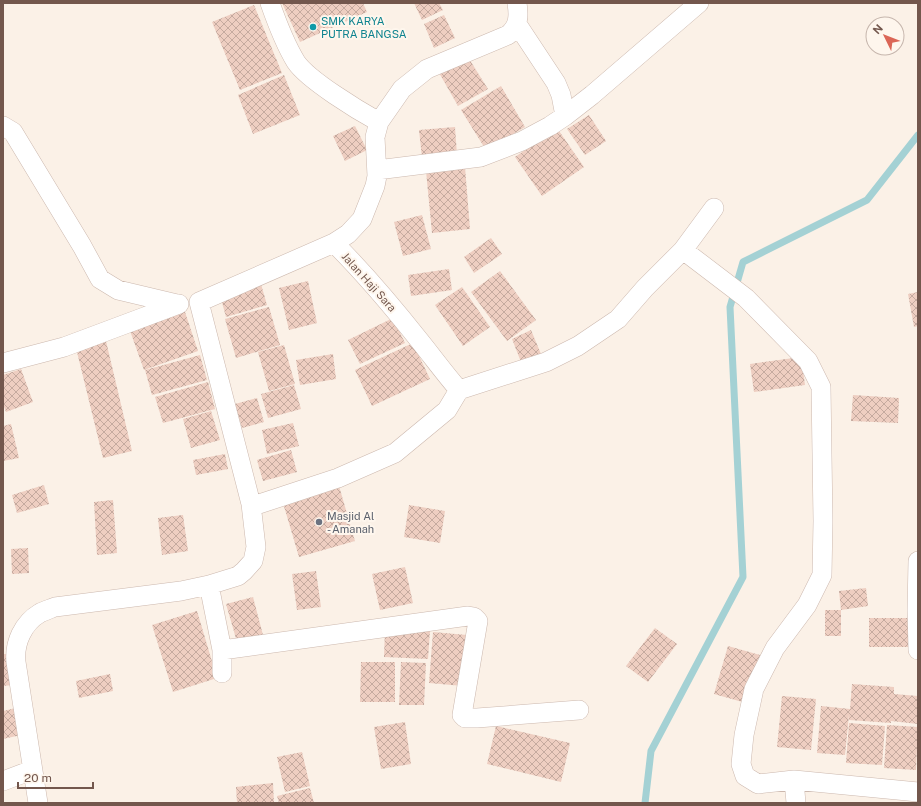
<svg xmlns="http://www.w3.org/2000/svg" width="921" height="806" font-family="'Public Sans',sans-serif">
<style>
.lines{fill:none;stroke-linecap:round;stroke-linejoin:round}
.stream{stroke:#a4d1d4;stroke-width:7}
.building{fill:url(#building-cross-hatch)}
.minor-casing{stroke:#ccb8ae;stroke-width:20}
.minor{stroke:#fff;stroke-width:19}
.culture-dot{fill:#0f9aa8;stroke:#fef6ed;stroke-width:1.5}
.worship-dot{fill:#6b7280;stroke:#fef6ed;stroke-width:1.5}
.labels{text-anchor:middle;dominant-baseline:central;stroke-width:4;stroke-linejoin:round;paint-order:stroke}
.culture-label{font-size:11px;fill:#0d838f;stroke:#fef6ed;text-anchor:start}
.street-label{font-size:11px;fill:#73574d;stroke:#fef6ed}
.worship-label{font-size:11px;fill:#5b616d;stroke:#fef6ed;text-anchor:start}
</style>
<defs>
<pattern id="building-cross-hatch" width="8" height="8" patternUnits="userSpaceOnUse"><rect width="8" height="8" fill="#eecec1"/><path d="M0 0l8 8M0 8l8-8" fill="none" stroke="#c5aa9f"/></pattern>
</defs>
<rect width="100%" height="100%" fill="#fbf1e7"/>
<g class="lines">
<path class="stream" d="M 645,803 L 651,751 L 743,577 L 730,307 L 743,262 L 867,200 L 918,135"/>
</g>
<path class="building" d="M 282,3 L 363,3 L 367,12 L 300,42 Z
M 414,3 L 439,3 L 443,10 L 422,20 Z
M 254,5 L 282,73 L 240,90 L 212,22 Z
M 444,15 L 455,38 L 434,48 L 424,24 Z
M 466,54 L 488,89 L 458,106 L 438,71 Z
M 284,75 L 300,115 L 253,134 L 238,95 Z
M 501,86 L 525,127 L 486,150 L 461,110 Z
M 589,115 L 606,141 L 585,155 L 567,129 Z
M 355,126 L 367,150 L 345,161 L 333,136 Z
M 455,127 L 457,155 L 422,158 L 419,130 Z
M 557,128 L 584,167 L 542,196 L 515,157 Z
M 465,167 L 470,229 L 432,233 L 426,171 Z
M 422,215 L 431,249 L 403,256 L 394,222 Z
M 491,238 L 502,254 L 474,273 L 464,257 Z
M 449,269 L 452,290 L 411,296 L 408,275 Z
M 500,271 L 536,320 L 507,341 L 471,292 Z
M 308,281 L 317,323 L 289,330 L 279,288 Z
M 261,284 L 267,305 L 226,317 L 220,295 Z
M 462,287 L 490,327 L 463,346 L 435,305 Z
M 918,292 L 918,326 L 914,327 L 908,294 Z
M 269,307 L 280,345 L 236,358 L 225,319 Z
M 184,309 L 198,351 L 144,370 L 129,328 Z
M 393,318 L 405,343 L 360,364 L 348,340 Z
M 531,330 L 541,354 L 521,362 L 512,339 Z
M 106,341 L 132,451 L 103,458 L 76,348 Z
M 413,343 L 430,379 L 372,406 L 355,370 Z
M 284,345 L 295,384 L 269,391 L 258,352 Z
M 333,354 L 336,379 L 300,385 L 296,360 Z
M 200,355 L 207,380 L 152,395 L 145,370 Z
M 801,357 L 805,385 L 754,392 L 750,364 Z
M 21,369 L 33,402 L 6,412 L 3,404 L 3,375 Z
M 208,382 L 215,409 L 163,423 L 155,397 Z
M 294,385 L 301,409 L 268,418 L 261,394 Z
M 853,395 L 899,398 L 898,423 L 851,421 Z
M 257,398 L 264,422 L 242,428 L 235,404 Z
M 211,411 L 220,440 L 191,448 L 183,419 Z
M 293,423 L 299,446 L 267,454 L 262,430 Z
M 11,424 L 19,458 L 3,461 L 3,426 Z
M 291,450 L 297,472 L 263,481 L 257,460 Z
M 225,454 L 228,469 L 196,475 L 193,460 Z
M 44,485 L 49,504 L 17,513 L 12,495 Z
M 339,486 L 355,541 L 299,557 L 283,503 Z
M 113,500 L 117,553 L 97,555 L 94,502 Z
M 409,505 L 445,511 L 440,543 L 404,537 Z
M 183,515 L 188,551 L 162,555 L 158,518 Z
M 28,548 L 29,573 L 12,574 L 11,549 Z
M 405,567 L 413,603 L 380,610 L 372,574 Z
M 316,571 L 321,607 L 297,610 L 292,574 Z
M 866,588 L 868,606 L 841,610 L 839,591 Z
M 253,597 L 263,635 L 237,642 L 226,604 Z
M 825,610 L 841,610 L 841,636 L 825,636 Z
M 197,611 L 217,678 L 173,692 L 152,625 Z
M 869,618 L 911,618 L 911,647 L 869,647 Z
M 655,628 L 677,644 L 648,682 L 626,666 Z
M 385,629 L 430,631 L 428,659 L 384,657 Z
M 433,632 L 467,635 L 463,686 L 429,683 Z
M 728,646 L 760,655 L 746,703 L 714,694 Z
M 3,654 L 10,654 L 13,685 L 3,686 Z
M 361,662 L 395,662 L 395,702 L 360,702 Z
M 401,662 L 426,663 L 424,705 L 399,705 Z
M 110,674 L 113,691 L 79,698 L 76,681 Z
M 852,684 L 894,687 L 894,694 L 918,696 L 918,724 L 891,721 L 891,723 L 849,720 L 849,715 L 845,755 L 817,753 L 821,706 L 850,709 Z
M 782,696 L 816,699 L 811,750 L 777,747 Z
M 16,708 L 21,735 L 3,739 L 3,711 Z
M 405,722 L 411,764 L 381,769 L 374,727 Z
M 849,723 L 885,726 L 882,765 L 846,763 Z
M 887,725 L 918,727 L 916,770 L 884,768 Z
M 496,726 L 570,743 L 561,782 L 487,764 Z
M 302,752 L 310,786 L 285,792 L 277,757 Z
M 273,783 L 274,803 L 237,803 L 236,787 Z
M 310,788 L 314,803 L 279,803 L 277,796 Z"/>
<g class="lines">
<g class="minor-casing">
<path id="minor" d="M 270,3 C 277,23 285,44 296,62 C 308,80 359,111 379,122
M 565,116 L 592,95 L 699,3
M 3,126 L 13,132 L 82,246 L 100,279 L 118,290 L 177,304
M 377,170 L 481,157 L 522,141 L 550,126 L 565,116 L 561,95 L 556,83 L 517,24
M 683,250 L 746,298 L 808,361 L 821,387 L 823,521 L 822,575 L 807,605 L 775,648 L 754,689 L 744,735 L 741,764 L 745,776 L 758,784 L 794,780 L 918,792
M 3,363 L 64,347 L 179,304
M 459,390 C 445,374 432,356 419,340 C 392,306 364,273 334,243 L 348,234 L 362,219 L 375,186 L 377,176 L 375,137 L 379,122 L 402,89 L 427,69 L 508,35 C 519,26 519,16 517,3
M 459,390 L 546,362 L 578,346 L 618,319 L 645,288 L 683,250 L 714,208
M 251,504 L 259,504 L 338,478 L 395,453 L 447,410 L 459,390
M 918,561 L 917,610 L 918,650
M 209,585 L 222,650 L 222,673
M 222,650 L 468,616 L 474,617 L 478,621 L 462,715 L 465,718 L 477,718 L 579,710
M 794,780 L 796,803
M 3,781 L 32,770
M 38,803 L 16,662 C 14,643 23,623 40,613 C 44,611 50,609 55,607 L 181,591 L 209,585 L 238,576 L 244,571 L 253,561 L 256,547 L 251,504 L 199,302 L 334,243"/>
</g>
<use href="#minor" class="minor"/>
</g>
<circle class="culture-dot" cx="313" cy="27" r="4"/>
<circle class="worship-dot" cx="319" cy="522" r="4"/>
<g class="labels">
<g class="culture-label">
<text x="321" y="21">SMK KARYA<tspan x="321" dy="13">PUTRA BANGSA</tspan></text>
</g>
<g class="street-label">
<text transform="translate(369 282) rotate(48)">Jalan Haji Sara</text>
</g>
<g class="worship-label">
<text x="327" y="516">Masjid Al<tspan x="327" dy="13">- Amanah</tspan></text>
</g>
</g>
<rect width="921" height="806" fill="none" stroke="#73574d" stroke-width="8"/>
<g transform="translate(885 36) rotate(313)"><circle r="19" fill="#fef6ed" stroke="#c6b6ad"/>
<path d="M0-3L7 15L0 10L-7 15Z" fill="#db6656"/>
<text y="-6" font-size="11" font-weight="bold" text-anchor="middle" fill="#73574d">N</text>
</g>
<path d="M18 782v6h75v-6" fill="none" stroke="#73574d" stroke-width="2"/>
<text x="24" y="782" font-size="12" fill="#73574d" stroke="#fef6ed" stroke-width="3" paint-order="stroke">20 m</text>
</svg>
